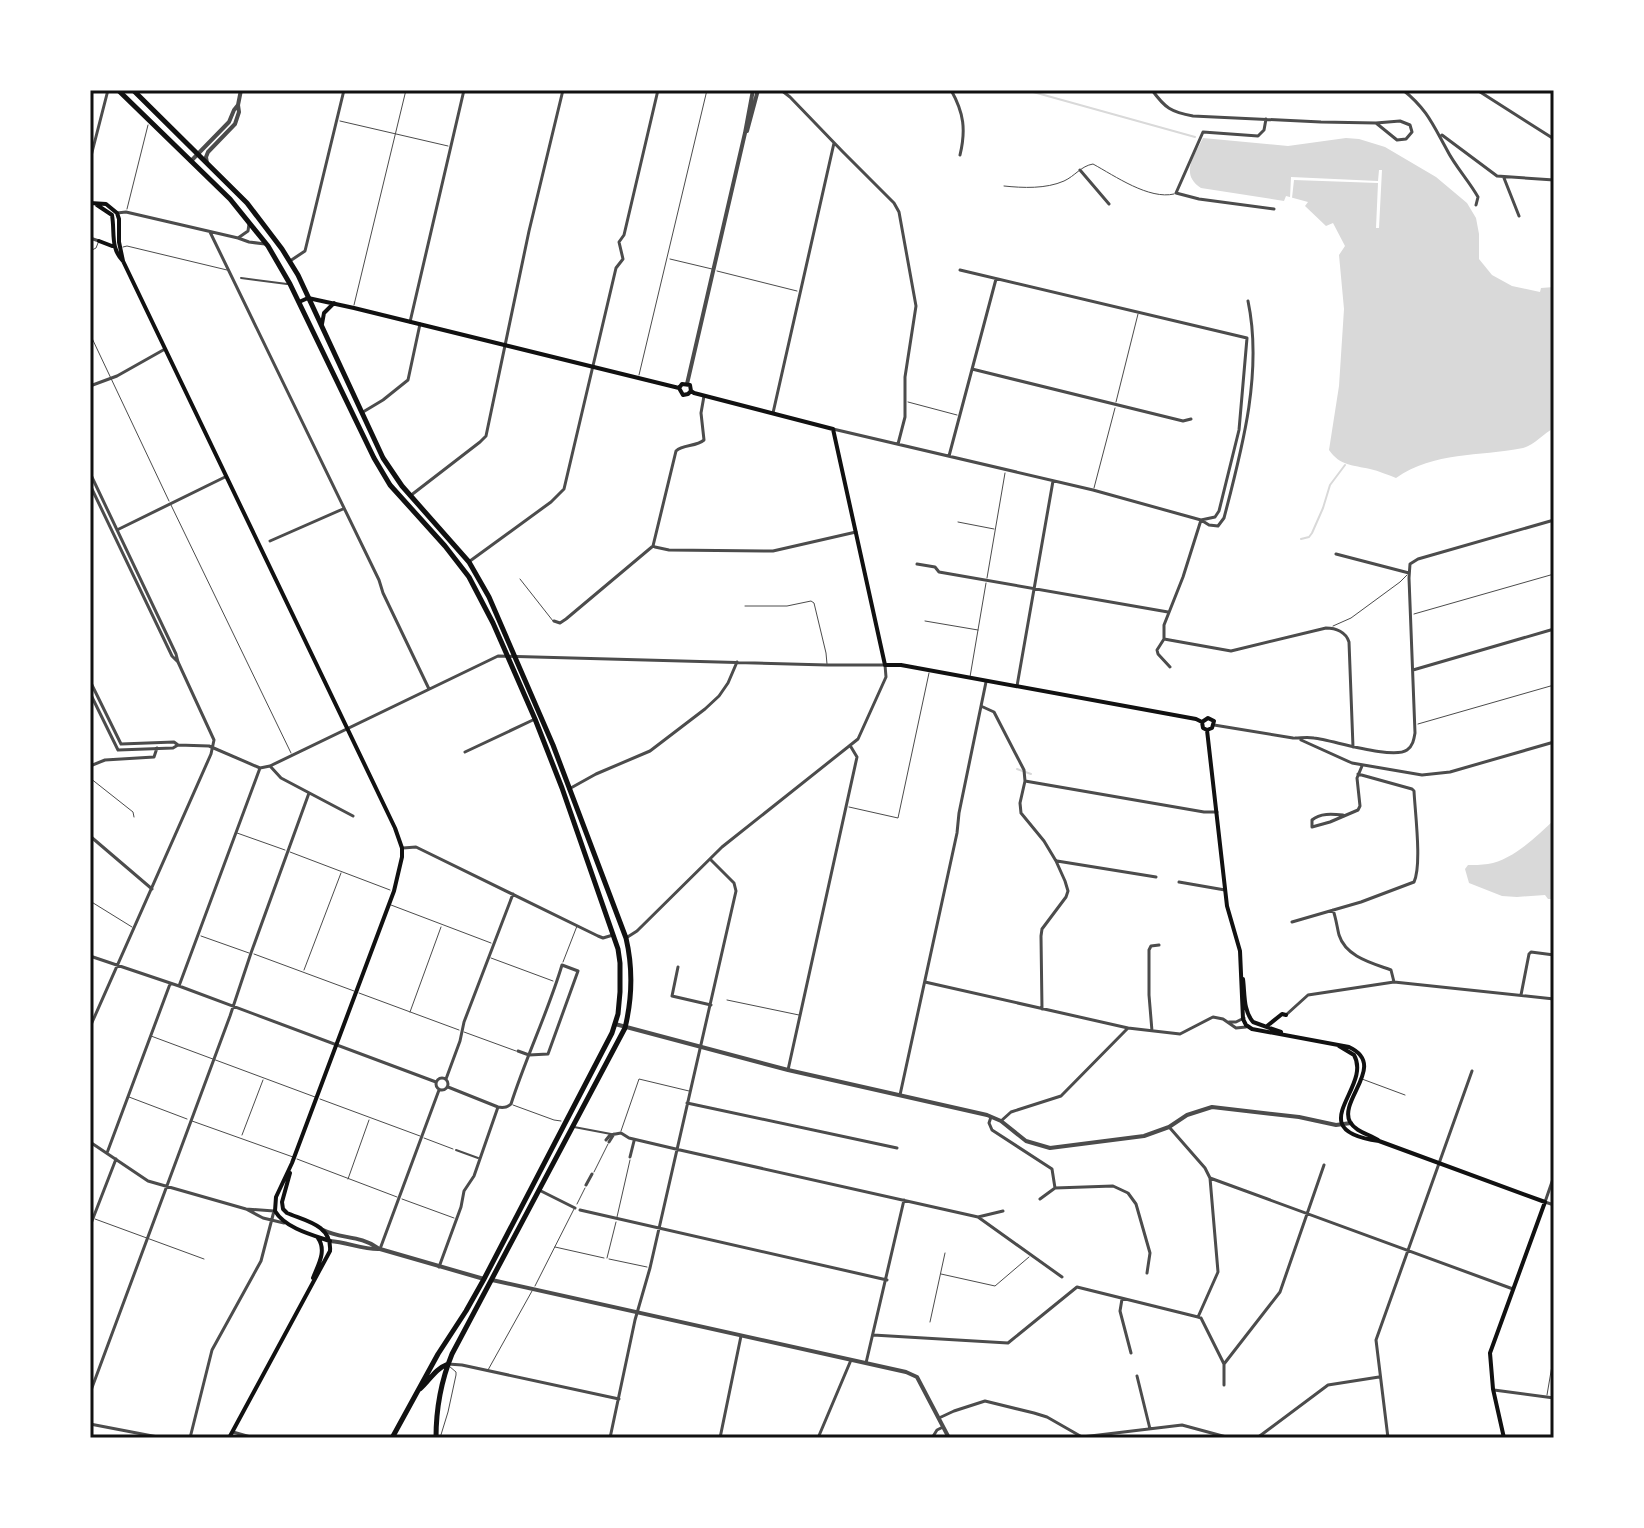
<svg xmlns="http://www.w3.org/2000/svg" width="1644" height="1528" font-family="'Titillium Web',sans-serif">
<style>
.water{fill:#d9d9d9}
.pier{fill:#fff}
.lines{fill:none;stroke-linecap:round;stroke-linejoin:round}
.stream{stroke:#d9d9d9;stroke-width:2}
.service{stroke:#4c4c4c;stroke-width:1}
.pedestrian{stroke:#4c4c4c;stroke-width:2}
.minor{stroke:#4c4c4c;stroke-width:3}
.tertiary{stroke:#4c4c4c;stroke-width:4}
.secondary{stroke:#111;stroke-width:4}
.trunk{stroke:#111;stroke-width:5}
.neatline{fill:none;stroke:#111;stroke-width:3}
</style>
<rect width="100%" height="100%" fill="#fff"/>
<path class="water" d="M 1203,138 L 1288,146 L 1346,138 L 1359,139 L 1385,147 L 1436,177 L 1467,203 L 1476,218 L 1479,234 L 1479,259 L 1492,275 L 1512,286 L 1540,292 L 1541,288 L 1554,287 L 1554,428 C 1544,433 1533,446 1523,448 C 1478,457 1435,451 1396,478 C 1388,475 1379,471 1370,469 C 1353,465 1340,466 1329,450 L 1339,386 L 1344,309 L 1339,255 L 1345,246 L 1333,223 L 1326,226 L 1305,206 L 1308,202 L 1286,196 L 1284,201 L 1201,188 C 1179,174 1195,155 1203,138 Z
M 1554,820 L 1554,899 L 1548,899 L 1545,895 L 1517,897 L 1502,896 L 1469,883 L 1465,869 L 1468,865 C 1474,865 1481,865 1488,864 C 1513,860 1536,837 1554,820 Z"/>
<path class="pier" d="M 1379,170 L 1382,170 L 1379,228 L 1376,228 L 1378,183 L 1294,180 L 1292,198 L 1290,198 L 1291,177 L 1378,181 Z"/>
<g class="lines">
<path class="stream" d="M 1026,90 L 1195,137
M 1301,539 L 1309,537 L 1312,533 L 1323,508 L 1330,485 L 1345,465
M 1017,769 L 1031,774"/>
<path class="service" d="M 340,121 L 448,146
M 1004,186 C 1023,188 1046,189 1064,181 C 1075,176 1081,166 1093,164 C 1115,176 1149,200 1174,194
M 127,209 L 148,125
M 123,247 L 127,246 L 227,270
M 90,251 L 96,248 L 98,243
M 670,259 L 712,269
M 717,271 L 797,291
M 354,305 L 406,90
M 90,334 L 169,501
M 639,375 L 707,90
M 908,402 L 957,415
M 1116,402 L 1138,314
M 1094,488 L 1115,408
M 171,505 L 291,753
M 958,522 L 994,529
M 987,578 L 1005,473
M 520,579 L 553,621
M 745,606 L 787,606 L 811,601 L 814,603 L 826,653 L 827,664
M 1414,614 L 1554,574
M 925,621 L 978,630
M 1333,626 L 1351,618 L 1400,582 L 1407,575
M 970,677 L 986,583
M 1418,724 L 1554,685
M 90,778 L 133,812 L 134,817
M 849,807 L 898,818 L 929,673
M 237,833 L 285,850
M 290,852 L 390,890
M 90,901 L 132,927
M 391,905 L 491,943
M 201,936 L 249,953
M 254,954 L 354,991
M 491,958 L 553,981
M 563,962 L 577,926
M 304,970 L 341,873
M 359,993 L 459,1030
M 727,1000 L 799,1015
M 410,1012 L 441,927
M 464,1032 L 516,1051
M 151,1036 L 315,1097
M 1362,1079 L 1405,1095
M 129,1097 L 187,1119
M 320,1099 L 420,1136
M 513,1105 L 554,1120 L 561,1121
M 192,1121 L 293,1157
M 621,1131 L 639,1079 L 689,1091
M 242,1135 L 263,1080
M 424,1138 L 453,1149
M 297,1159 L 397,1197
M 594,1172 L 608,1144
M 348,1179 L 369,1120
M 402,1199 L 454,1218
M 577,1204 L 585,1188
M 617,1217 L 630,1160
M 95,1219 L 204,1259
M 555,1247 L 604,1258
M 607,1258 L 616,1222
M 609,1259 L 647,1267
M 941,1274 L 995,1286 L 1029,1257
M 535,1286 L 574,1209
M 930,1322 L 945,1253
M 488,1370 L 532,1291
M 1547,1395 L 1554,1354
M 440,1438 L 448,1412 L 456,1375 L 456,1372 L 449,1366"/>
<path class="pedestrian" d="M 241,278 L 287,284
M 574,1127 L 611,1134
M 456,1150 L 478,1158"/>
<path class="minor" d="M 781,90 L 790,97 L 843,152 L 894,203 L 899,212 L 916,306 L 905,377 L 905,417 L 898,444
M 951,90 C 964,113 966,130 960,155
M 1152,90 C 1165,108 1171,112 1193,116 L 1321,122 L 1376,123 L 1400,121 L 1410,125 L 1412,132 L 1406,139 L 1397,140 L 1376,123
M 1403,90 C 1427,109 1433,125 1447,150 C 1455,166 1469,181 1478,197 L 1476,205
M 1477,90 L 1554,139
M 1553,90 L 1554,91
M 1266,119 L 1264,130 L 1258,136 L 1203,132 L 1176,193 L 1199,199 L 1274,209
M 1442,135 L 1497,176 L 1554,180
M 90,160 L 108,90
M 1080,170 L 1109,204
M 1504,178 L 1519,216
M 117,213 L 126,212 L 238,238 L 249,242 L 265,244
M 210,232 L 379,580 L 383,593 L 429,689
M 90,238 L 99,241
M 238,238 L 248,231 L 249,224
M 290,261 L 305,251 L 344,90
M 960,270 L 1247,338 L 1239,430 L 1219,511 L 1215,517 L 1201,520
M 410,322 L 464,90
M 972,369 L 1183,421 L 1191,419
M 90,386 L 117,376 L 165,349
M 363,412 L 383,400 L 408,380 L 420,324
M 773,413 L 834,143
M 833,429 L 1093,490 L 1201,520 L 1209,525 L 1218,526 L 1224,518 C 1242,449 1263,372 1248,301
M 949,456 L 996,279
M 90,473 L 176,654 L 178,662 L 214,740 L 211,754 L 90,1027
M 90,485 L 172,656 L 178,662
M 410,496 L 480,442 L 486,436 L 529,231 L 563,90
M 117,530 L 225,477
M 270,541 L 343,509
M 655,547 L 669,550 L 773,551 L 856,532
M 1336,554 L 1409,573
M 470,561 L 551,502 L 564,489 L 616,268 L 623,259 L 619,242 L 624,235 L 658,90
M 917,564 L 935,567 L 939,572 L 1168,612
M 554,621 L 560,623 L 566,619 L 653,546 L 676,451 C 683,444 696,447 704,440 L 701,413 L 704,396
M 1164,639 L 1231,651 L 1326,628 C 1336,628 1346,632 1349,642 L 1353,747
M 1170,667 L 1158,654 L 1157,650 L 1164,639 L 1164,625 L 1183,577 L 1201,520
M 1413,670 L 1554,629
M 90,681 L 121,744 L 174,742 L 178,745 L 209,746 L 260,768 L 270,766 L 498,656 L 827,665 L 885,665 L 886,677 L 858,739 L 722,847 L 637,931 L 626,938
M 1017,686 L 1053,481
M 90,693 L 118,750 L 173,748 L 178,745
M 983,707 L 994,712 L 1024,770 L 1025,781 L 1020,803 L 1021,813 L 1044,841 L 1056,861 L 1065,881 L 1068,891 L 1066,897 L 1042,929 L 1041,936 L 1042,1009
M 1214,725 L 1293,738
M 1295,738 C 1301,738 1307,737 1314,738 C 1332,740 1393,760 1407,750 C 1413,746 1414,739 1415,733 L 1409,578 L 1410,564 L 1418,559 L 1554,520
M 1301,740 L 1352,763 L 1422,775 L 1450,772 L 1554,742
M 465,752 L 535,719
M 90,766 L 105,760 L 154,757 L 157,748
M 270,766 L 281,778 L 353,816
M 1025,781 L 1204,812 L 1217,812
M 569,789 L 596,774 L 650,751 L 705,709 L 719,696 L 728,683 L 737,662
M 1343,815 C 1332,814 1320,813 1312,820 L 1312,827 L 1330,822 L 1358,810 L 1360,806 L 1357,778 L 1362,766
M 90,836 L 152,889
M 403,848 L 416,847 L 598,936 L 603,938 L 613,935
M 1057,861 L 1156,877
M 1179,882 L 1225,890
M 1333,910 C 1336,918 1337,927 1339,935 C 1346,957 1372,963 1391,970 L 1394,982
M 1292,922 L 1361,902 L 1414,882 C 1422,865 1415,812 1414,791 L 1412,789 L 1358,774
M 90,956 L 179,986 L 436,1082
M 678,967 L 672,996 L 711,1005
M 925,982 L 1128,1028
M 179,986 L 260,768
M 1521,995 L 1529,954 L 1531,952 L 1554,955
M 1287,1014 L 1308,995 L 1394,982 L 1554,999
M 1229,1022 L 1236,1022 L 1244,1018
M 1152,1031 L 1149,995 L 1149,950 L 1151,946 L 1159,945
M 788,1070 L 857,757 L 851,747
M436 1084a6 6 0 1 1 12 0a6 6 0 1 1-12 0Z
M 446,1079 L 460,1041 L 464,1022 L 513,894
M 448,1087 L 498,1107 C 503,1108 507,1108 511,1104 C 526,1057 548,1012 562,965 L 578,971 L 548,1054 L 529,1055 L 518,1051
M 900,1095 L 957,833 L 959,813 L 986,682
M 687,1103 L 897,1148
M 991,1117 L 989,1123 L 992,1130 L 1052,1169 L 1055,1188 L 1040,1199
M 1001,1121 L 1011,1112 L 1061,1096 L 1128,1028 L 1180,1034 L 1213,1017 L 1223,1019 L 1236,1028 L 1246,1027
M 1170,1128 L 1205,1168 L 1210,1178 L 1218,1272 L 1198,1317
M 606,1140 L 610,1135 L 621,1133 L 629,1138 L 680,1150 L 978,1217 L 1003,1211
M 90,1142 L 148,1181 L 246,1209 L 274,1211
M 609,1142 L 614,1134
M 107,1153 L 170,984
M 630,1157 L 634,1141
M 1554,1176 L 1545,1202 L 1554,1205
M 1210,1178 L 1513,1289
M 586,1185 L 592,1174
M 1055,1188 L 1113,1186 L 1128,1193 L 1136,1204 L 1150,1253 L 1147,1273
M 539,1190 L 575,1208
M 246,1209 L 263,1218 L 284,1223
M 580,1210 L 887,1280
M 978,1217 L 1062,1277
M 90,1226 L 116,1159
M 380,1249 L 439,1090
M 439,1267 L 461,1207 L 464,1191 L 474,1176 L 498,1107
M 1122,1299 L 1120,1311 L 1131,1353
M 1198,1317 L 1201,1318 L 1224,1364 L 1224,1385
M 873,1335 L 1008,1343 L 1077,1287 L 1198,1317
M 866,1363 L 904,1200
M 448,1364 L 462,1365 L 619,1399
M 1224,1364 L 1280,1292 L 1324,1165
M 1137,1376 L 1150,1429
M 1494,1390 L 1554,1398
M 90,1393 L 230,1016 L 251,953 L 309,793
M 939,1418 L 954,1411 L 985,1401 L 1034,1413 L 1047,1417 L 1082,1437 L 1182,1425 L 1230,1438
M 90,1424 L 163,1438
M 233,1432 L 254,1438
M 190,1438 L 212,1350 L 261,1261 L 274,1211
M 610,1438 L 635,1320 L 650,1268 L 736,891 L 734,883 L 710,859
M 720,1438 L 741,1336
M 818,1438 L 851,1360
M 932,1438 L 937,1430 L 943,1427
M 1257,1438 L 1328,1385 L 1379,1377
M 1388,1438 L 1376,1340 L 1472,1071"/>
<path class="tertiary" d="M 747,131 L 758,90
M 191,161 L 229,122 L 234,110 L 238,105
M 207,163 L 206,157 L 208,152 L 235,124 L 239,112 L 238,105 L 241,90
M 687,384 L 745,133 L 753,90
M 615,1024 L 788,1070 L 987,1115 L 1001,1121 L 1026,1141 L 1050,1148 L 1144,1136 L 1169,1127 L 1187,1115 L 1212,1107 L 1299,1117 L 1336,1125 L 1351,1123
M 323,1230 C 340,1239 360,1235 378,1248
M 330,1241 C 347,1242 364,1250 380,1249 L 484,1279
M 492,1280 L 906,1372 L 917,1377 L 949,1438"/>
<path class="secondary" d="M 90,203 L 106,204 L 117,213 L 119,219 L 119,242 L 123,261
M 97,205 L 112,215 C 115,232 110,248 123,261 L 395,828 L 402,848 L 402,857 L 394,891 L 292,1163 L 276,1197 L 275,1211
M 99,241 L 112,246
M 299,302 L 308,298 L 354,308 L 679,388
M 322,324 L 324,313 L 334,303
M 679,388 L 682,384 L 690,385 L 691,391
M 679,388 L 683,395 L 688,394 L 691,391
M 691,391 L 694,393 L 833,429 L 885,665 L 901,665 L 1196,719 L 1202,722
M 1202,722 L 1203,728 L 1207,730 L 1227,906 L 1240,951 L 1243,1019 L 1246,1025 L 1252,1029 L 1349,1047 C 1388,1065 1338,1100 1350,1122 C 1356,1132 1369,1134 1378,1140
M 1202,722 L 1208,718 L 1214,721 L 1212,728 L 1207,730
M 1243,979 C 1245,994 1243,1010 1253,1022 L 1281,1032
M 1267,1026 L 1282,1014 L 1286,1015
M 1339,1046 L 1354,1055 C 1373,1088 1299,1130 1379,1141 L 1545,1202 L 1490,1353 L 1493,1389 L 1504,1438
M 275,1211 C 285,1228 312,1235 330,1241
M 313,1278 C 318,1265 327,1251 318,1238
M 229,1438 L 330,1251 C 332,1225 306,1221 287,1213 L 283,1209 L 282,1202 L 290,1173"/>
<path class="trunk" d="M 118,90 L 230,199 L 268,246 L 290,284 L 374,458 L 390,485 L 445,546 L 469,577 L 493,623 L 535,719 L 562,788 L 618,949 L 620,963 L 620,992 L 618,1014 L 612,1033 L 484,1279 L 466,1311 L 438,1354 L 392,1438
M 133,90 L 247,203 L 282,249 L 298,275 L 383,458 L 402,486 L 469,562 L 489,597 L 553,745 L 626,938 C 633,968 632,999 625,1028 L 452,1354 C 441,1381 436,1409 436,1438
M 420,1389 C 430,1380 435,1369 448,1364"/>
</g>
<rect width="1644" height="1528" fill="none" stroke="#ffffff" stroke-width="184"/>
<rect x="92" y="92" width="1460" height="1344" class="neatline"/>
</svg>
